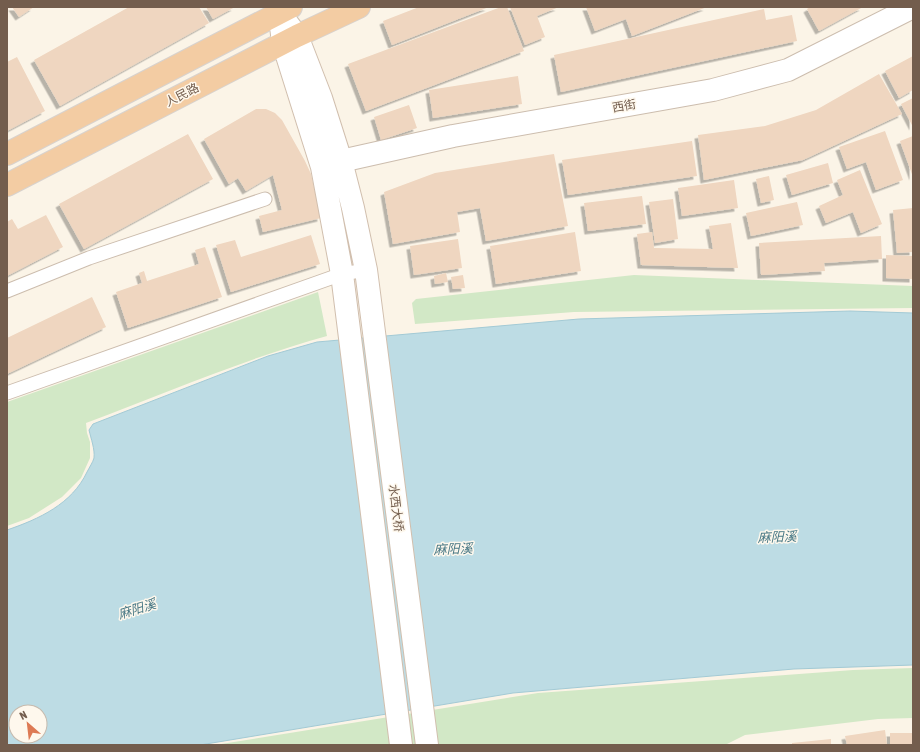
<svg xmlns="http://www.w3.org/2000/svg" width="920" height="752" font-family="'Asap Condensed','Noto Sans SC',sans-serif">
<style>
.green{fill:#d2e8c6}
.water{fill:#bddce4;stroke:#a3cad5;fill-rule:evenodd}
.building{fill:#efd6c0;filter:url(#shadow)}
.lines{fill:none;stroke-linecap:round;stroke-linejoin:round}
.service-casing{stroke:#ccbdae;stroke-width:15}
.minor-casing{stroke:#ccbdae;stroke-width:24}
.secondary-casing{stroke:#d1bfae;stroke-width:24}
.trunk-casing{stroke:#d8d2cd;stroke-width:24}
.service{stroke:#fff;stroke-width:13}
.minor{stroke:#fff;stroke-width:22}
.secondary{stroke:#fff;stroke-width:22}
.trunk{stroke:#f3cca3;stroke-width:22}
.labels{text-anchor:middle;dominant-baseline:central;stroke-width:3;stroke-linejoin:round;paint-order:stroke}
.street-label{font-size:12px;fill:#735d4d;stroke:#fef8ed}
.water-label{font-size:13px;font-style:italic;fill:#487885;stroke:#fef8ed}
</style>
<defs>
<filter id="shadow"><feDropShadow dx="-3.5" dy="3.5" stdDeviation="0" flood-color="#0004"/></filter>
</defs>
<rect width="100%" height="100%" fill="#fbf4e7"/>
<path class="green" d="M 634,275 L 913,286 L 913,308 L 574,312 L 415,324 L 412,303 L 416,299 Z
M 318,292 L 327,336 C 244,359 166,393 86,423 L 87,433 L 90,442 L 90,458 L 81,478 L 62,497 L 29,518 L 7,526 L 7,402 Z
M 913,668 L 913,718 L 878,719 L 745,735 L 727,744 L 727,745 L 215,745 L 538,693 L 853,670 Z"/>
<path class="water" d="M 850,311 L 913,313 L 913,665 L 794,669 L 513,693 L 200,745 L 7,745 L 7,530 C 39,519 72,504 87,472 C 89,468 93,462 94,458 C 95,449 91,439 89,430 L 93,424 L 268,356 L 317,342 L 579,319 ZM 16,712 L 40,712 L 40,736 L 16,736 Z"/>
<path class="building" d="M 12,7 L 34,7 L 19,17 Z
M 129,7 L 199,7 L 209,23 L 60,106 L 34,60 Z
M 206,7 L 235,7 L 213,19 Z
M 419,7 L 489,7 L 392,45 L 383,21 Z
M 501,7 L 507,7 L 524,51 L 366,111 L 348,64 Z
M 510,7 L 559,7 L 537,16 L 545,37 L 525,45 Z
M 586,7 L 707,7 L 632,36 L 626,19 L 595,31 Z
M 810,7 L 863,7 L 819,31 L 807,9 Z
M 764,9 L 766,20 L 792,15 L 797,41 L 561,92 L 554,55 Z
M 913,56 L 913,90 L 899,98 L 885,71 Z
M 17,57 L 45,111 L 7,131 L 7,62 Z
M 879,74 L 902,114 L 803,160 L 704,180 L 698,135 L 765,126 L 816,110 Z
M 518,76 L 522,104 L 433,118 L 429,90 Z
M 913,98 L 913,127 L 901,104 Z
M 409,105 L 417,128 L 381,140 L 374,117 Z
M 256,109 L 266,109 L 275,113 L 282,120 L 305,161 L 311,174 L 321,218 L 263,232 L 259,216 L 282,210 L 273,175 L 246,191 L 238,178 L 229,184 L 204,139 Z
M 885,131 L 903,180 L 876,190 L 866,162 L 847,169 L 839,147 Z
M 188,134 L 213,179 L 84,249 L 59,204 Z
M 913,136 L 913,177 L 900,141 Z
M 692,141 L 697,176 L 568,195 L 562,160 Z
M 554,154 L 568,226 L 486,241 L 480,208 L 457,212 L 460,232 L 393,244 L 384,192 L 435,173 Z
M 828,163 L 833,183 L 792,195 L 786,175 Z
M 860,170 L 882,224 L 861,233 L 853,212 L 826,223 L 819,206 L 843,195 L 837,180 Z
M 769,176 L 774,200 L 761,203 L 756,179 Z
M 734,180 L 738,208 L 682,216 L 678,188 Z
M 642,196 L 646,224 L 588,231 L 584,203 Z
M 673,199 L 678,239 L 655,243 L 649,202 Z
M 797,202 L 803,225 L 751,236 L 746,213 Z
M 913,208 L 913,252 L 897,253 L 893,210 Z
M 46,215 L 63,247 L 7,276 L 7,222 L 12,219 L 18,229 Z
M 731,223 L 738,268 L 641,265 L 637,234 L 652,232 L 654,248 L 713,249 L 709,226 Z
M 575,232 L 581,271 L 496,284 L 490,246 Z
M 311,235 L 320,264 L 231,292 L 216,245 L 235,240 L 241,257 Z
M 881,236 L 882,259 L 824,263 L 825,271 L 761,275 L 759,243 Z
M 458,239 L 462,268 L 414,275 L 410,246 Z
M 205,247 L 222,297 L 128,328 L 116,292 L 142,283 L 139,273 L 144,271 L 147,281 L 199,264 L 195,250 Z
M 886,255 L 913,256 L 913,279 L 886,278 Z
M 446,273 L 448,282 L 435,284 L 434,276 Z
M 463,275 L 465,288 L 453,289 L 451,277 Z
M 92,297 L 106,327 L 7,374 L 7,338 Z
M 885,730 L 887,745 L 847,745 L 845,736 Z
M 890,733 L 913,733 L 913,745 L 890,745 Z
M 831,739 L 831,745 L 792,745 L 792,743 Z"/>
<g class="lines">
<g class="service-casing">
<path id="service" d="M 7,291 L 89,258 L 265,199
M 7,393 L 342,274 L 366,270"/>
</g>
<g class="minor-casing">
<path id="minor" d="M 323,166 L 341,161 L 453,136 L 713,90 L 788,70 L 913,7"/>
</g>
<g class="secondary-casing">
<path id="secondary" d="M 279,12 L 297,36 L 321,98 L 341,161 L 353,208 L 366,270 L 427,745
M 281,26 L 283,43 L 322,167 L 342,274 L 401,745"/>
</g>
<g class="trunk-casing">
<path id="trunk" d="M 7,154 L 291,7
M 7,185 L 297,36 L 359,7"/>
</g>
<use href="#service" class="service"/>
<use href="#minor" class="minor"/>
<use href="#secondary" class="secondary"/>
<use href="#trunk" class="trunk"/>
</g>
<g class="labels">
<g class="street-label">
<text transform="translate(182 95) rotate(-27)">人民路</text>
<text transform="translate(624 106) rotate(-10)">西街</text>
<text transform="translate(396 508) rotate(83)">水西大桥</text>
</g>
<g class="water-label">
<text transform="translate(777 537) rotate(-2)">麻阳溪</text>
<text transform="translate(453 549) rotate(-2)">麻阳溪</text>
<text transform="translate(137 609) rotate(-17)">麻阳溪</text>
</g>
</g>
<rect width="920" height="752" fill="none" stroke="#735d4d" stroke-width="16"/>
<g transform="translate(28 724) rotate(332)"><circle r="19" fill="#fef8ed" stroke="#c6baad"/>
<path d="M0-3L7 15L0 10L-7 15Z" fill="#dd7a54"/>
<text y="-6" font-size="11" font-weight="bold" text-anchor="middle" fill="#735d4d">N</text>
</g>
</svg>
